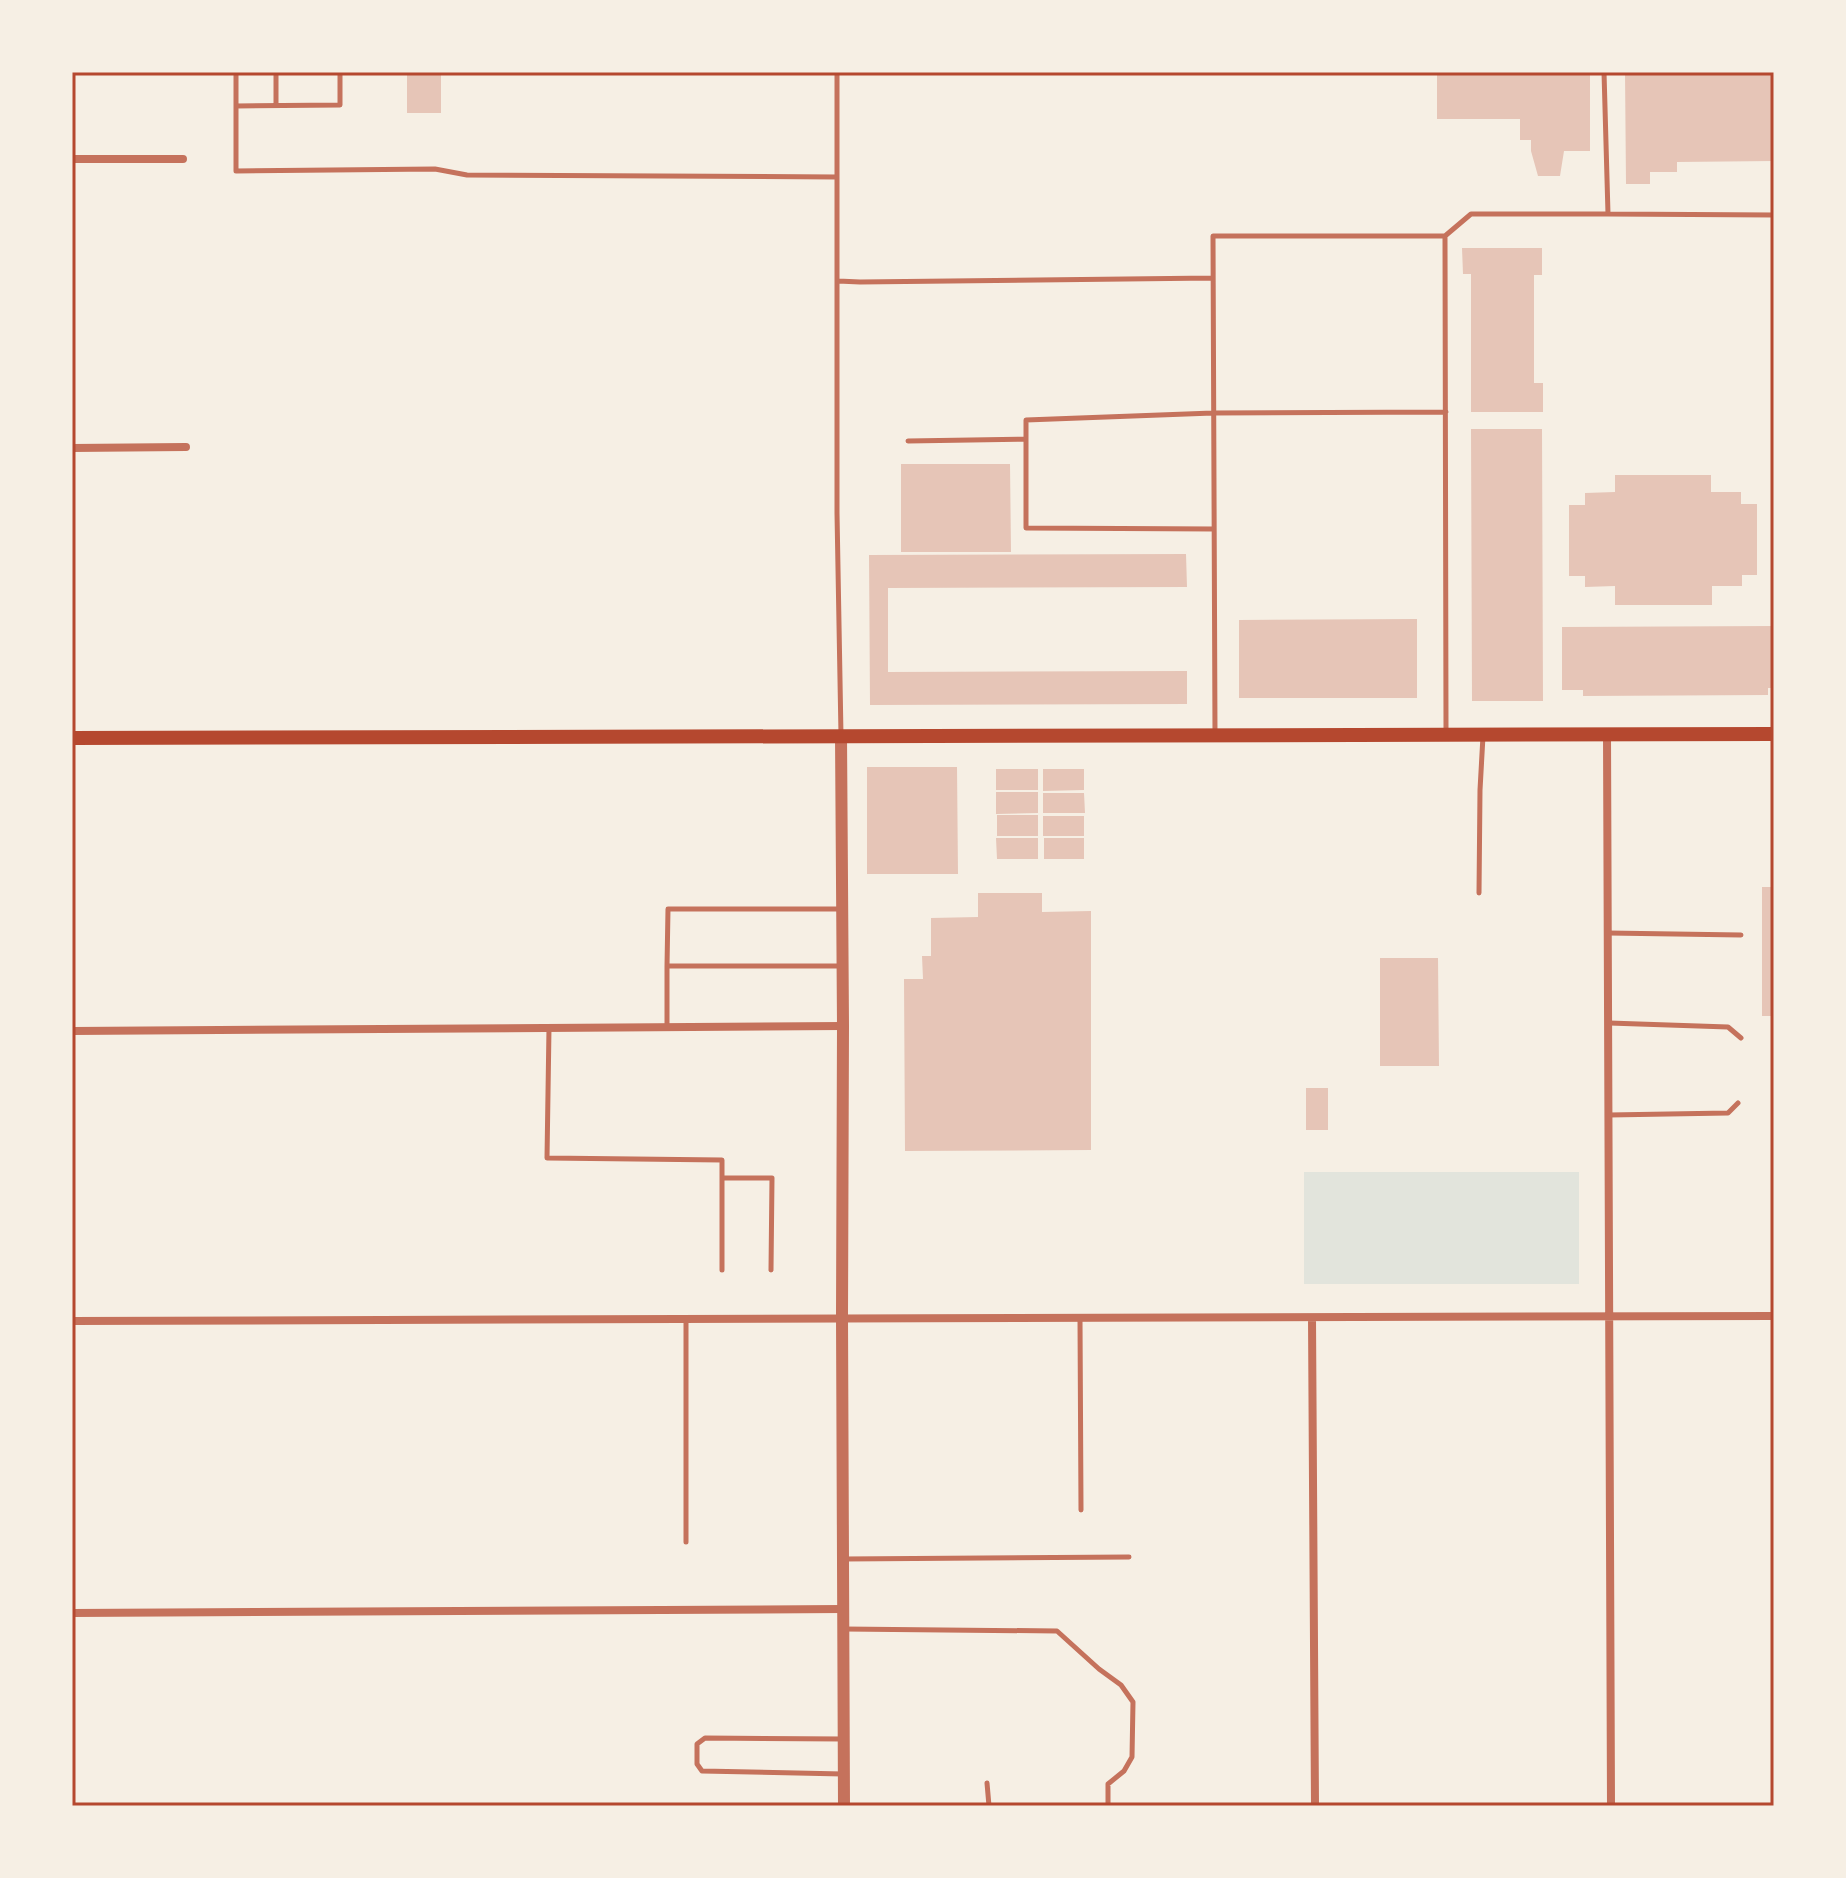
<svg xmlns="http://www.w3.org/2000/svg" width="1846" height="1878" font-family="'Exo 2',sans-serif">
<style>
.green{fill:#e2e4dc}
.building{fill:#e6c5b7}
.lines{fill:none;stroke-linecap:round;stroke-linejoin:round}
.service{stroke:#c5725c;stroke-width:5}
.minor{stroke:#c5725c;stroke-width:8}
.tertiary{stroke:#c5725c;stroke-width:12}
.secondary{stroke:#b5482f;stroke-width:14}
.neatline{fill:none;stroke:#b5482f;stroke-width:3}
</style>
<rect width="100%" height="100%" fill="#f6efe4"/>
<path class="green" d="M 1304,1172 L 1579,1172 L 1579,1284 L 1304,1284 Z"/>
<path class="building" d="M 407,72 L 441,72 L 441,113 L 407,113 Z
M 1437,72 L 1590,72 L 1590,151 L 1564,151 L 1560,176 L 1538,176 L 1531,151 L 1531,140 L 1520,140 L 1520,119 L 1437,119 Z
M 1625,72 L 1774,72 L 1774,161 L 1677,162 L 1677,172 L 1650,172 L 1650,184 L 1626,184 Z
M 1462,248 L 1542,248 L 1542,275 L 1534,275 L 1534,383 L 1543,383 L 1543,412 L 1471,412 L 1471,274 L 1463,274 Z
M 1471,429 L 1542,429 L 1543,701 L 1472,701 Z
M 901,464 L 1010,464 L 1011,552 L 901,552 Z
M 1615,475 L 1711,475 L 1711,492 L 1741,492 L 1741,504 L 1757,504 L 1757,575 L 1742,575 L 1742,586 L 1712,586 L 1712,605 L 1615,605 L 1615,586 L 1585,587 L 1585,576 L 1569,576 L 1569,505 L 1585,505 L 1585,493 L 1615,492 Z
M 1186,554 L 1187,587 L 888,588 L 888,672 L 1187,671 L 1187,704 L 870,705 L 869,555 Z
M 1417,619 L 1417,698 L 1239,698 L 1239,620 Z
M 1774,626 L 1774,688 L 1768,688 L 1768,695 L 1583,696 L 1583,690 L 1562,690 L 1562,627 Z
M 867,767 L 957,767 L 958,874 L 867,874 Z
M 996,769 L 1038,769 L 1038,790 L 996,790 Z
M 1043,769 L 1084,769 L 1084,790 L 1043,791 Z
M 996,792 L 1038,792 L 1038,813 L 996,814 Z
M 1043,793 L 1084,793 L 1085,813 L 1043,813 Z
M 997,815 L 1038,815 L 1038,836 L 997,836 Z
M 1043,816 L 1084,816 L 1084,836 L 1043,836 Z
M 996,838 L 1038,838 L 1038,859 L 997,859 Z
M 1044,838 L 1084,838 L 1084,859 L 1044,859 Z
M 1762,887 L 1774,887 L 1774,1016 L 1762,1016 Z
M 978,893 L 1042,893 L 1042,912 L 1091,911 L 1091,1150 L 905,1151 L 904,979 L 923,979 L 922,956 L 931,956 L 931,918 L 978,917 Z
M 1380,958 L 1438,958 L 1439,1066 L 1380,1066 Z
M 1306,1088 L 1328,1088 L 1328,1130 L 1306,1130 Z"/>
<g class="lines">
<path class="service" d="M 236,72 L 236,171 L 435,169 L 467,175 L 837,177
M 276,72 L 276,105
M 837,72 L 837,513 L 841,735
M 1604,72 L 1608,214 L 1774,215
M 236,106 L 340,105 L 340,72
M 1445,236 L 1471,214 L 1608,214
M 838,281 L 860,282 L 1213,278
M 908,441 L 1026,439
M 1214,529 L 1026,528 L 1026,420 L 1213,413 L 1446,412
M 1215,734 L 1213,236 L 1445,236 L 1446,731
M 1479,893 L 1480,790 L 1483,736
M 1608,933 L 1741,935
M 842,966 L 667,966 L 668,909 L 842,909
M 1609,1023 L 1728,1027 L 1741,1038
M 667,1027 L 667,966
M 549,1028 L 547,1158 L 722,1160 L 722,1270
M 1609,1115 L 1728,1113 L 1738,1103
M 722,1178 L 772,1178 L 771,1270
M 686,1319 L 686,1542
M 1080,1319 L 1081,1510
M 844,1559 L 1129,1557
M 844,1629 L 1057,1631 L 1099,1669 L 1121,1685 L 1133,1702 L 1132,1757 L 1124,1771 L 1108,1784 L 1108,1806
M 843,1774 L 702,1771 L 697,1764 L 697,1744 L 705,1738 L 843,1739
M 987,1783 L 989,1806"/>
<path class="minor" d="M 72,159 L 183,159
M 72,448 L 186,447
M 1607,734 L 1611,1806
M 72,1031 L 843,1026
M 1312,1318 L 1315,1806
M 72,1321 C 639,1318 1207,1318 1774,1316
M 72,1613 L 843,1609"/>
<path class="tertiary" d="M 841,736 L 843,1026 L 842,1317 L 844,1806"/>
<path class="secondary" d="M 72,738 L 1774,734"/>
</g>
<rect width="1846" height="1878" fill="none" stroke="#f6efe4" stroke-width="148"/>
<rect x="74" y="74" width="1698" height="1730" class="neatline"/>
</svg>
